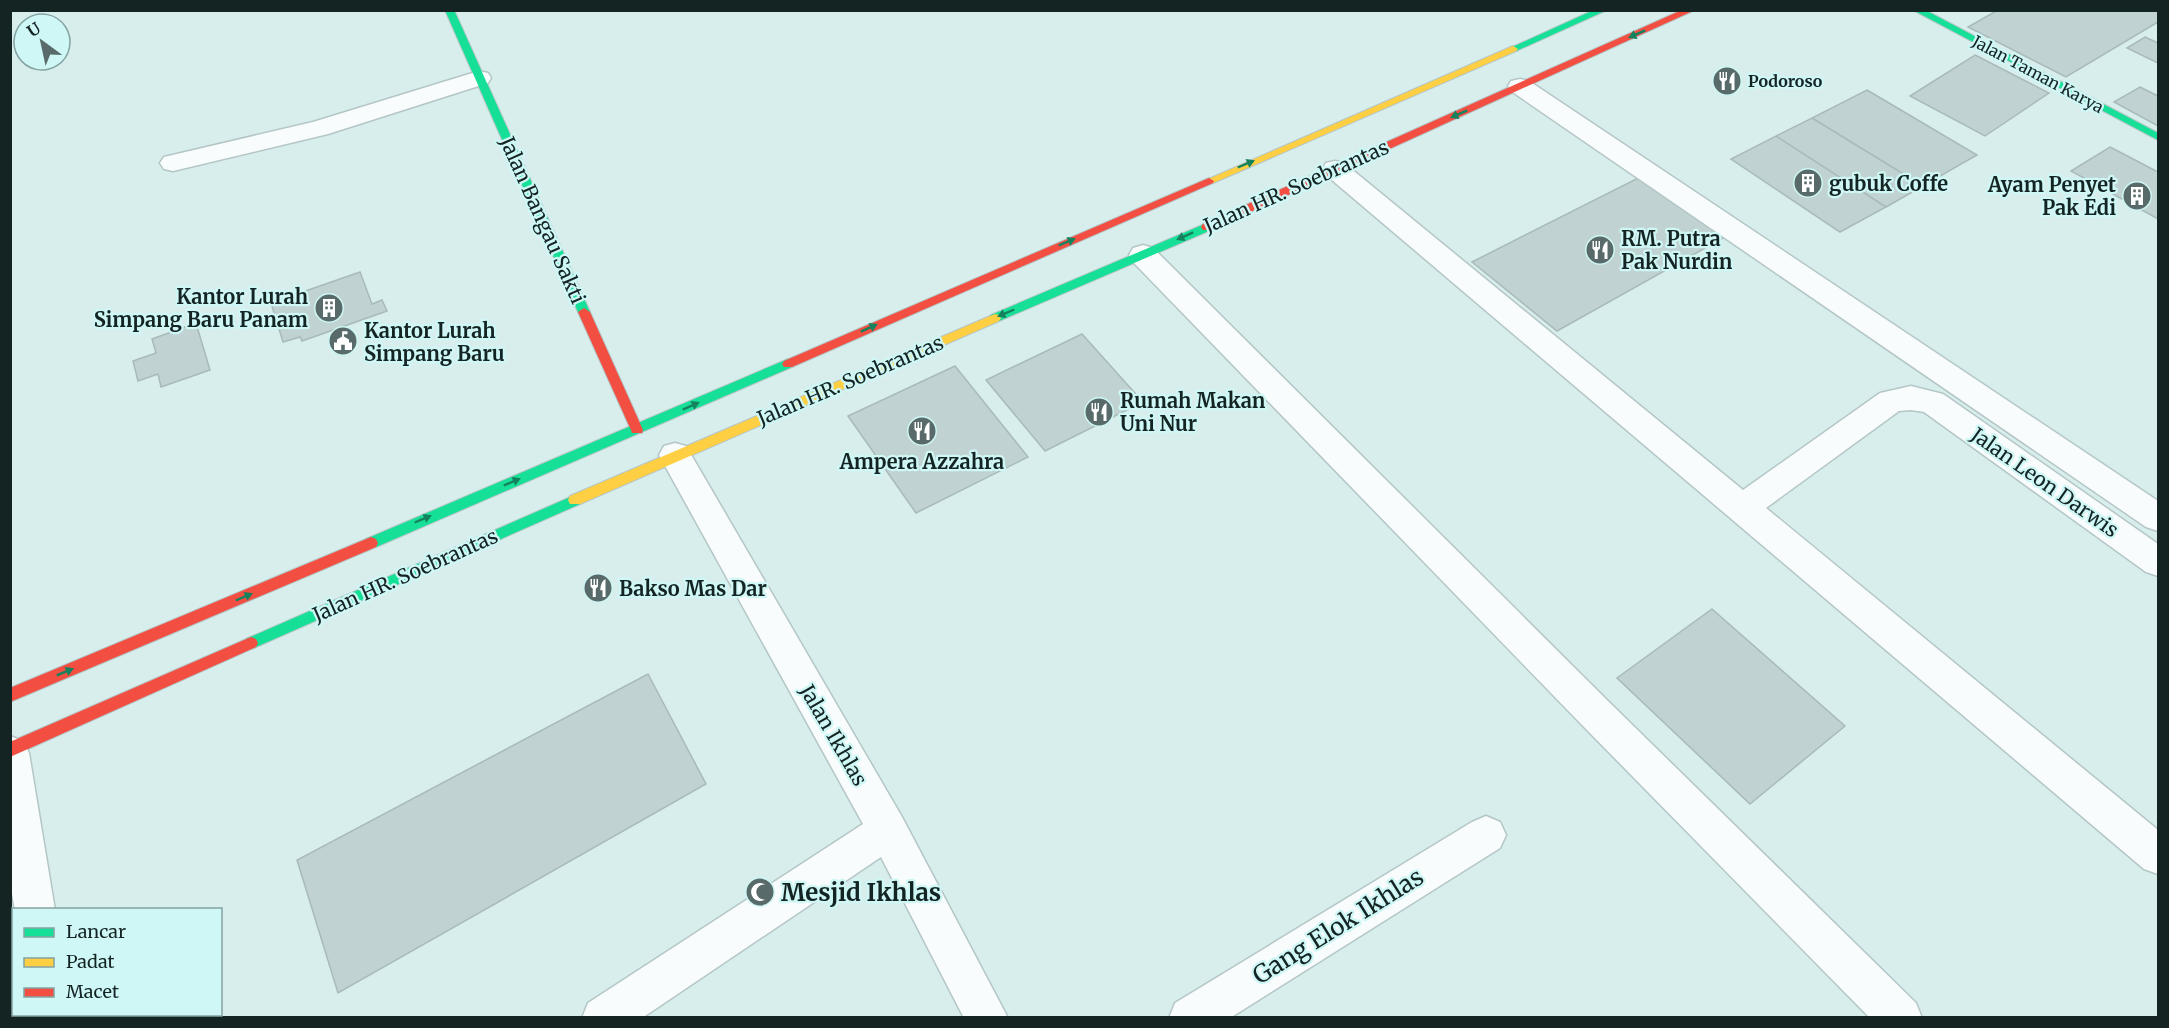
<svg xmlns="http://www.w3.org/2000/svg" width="2169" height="1028" font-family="Merriweather,serif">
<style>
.building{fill:#c0d2d2;stroke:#a8bab9;stroke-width:1.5}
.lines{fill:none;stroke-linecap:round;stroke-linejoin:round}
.lane-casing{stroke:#b5c6c6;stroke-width:2}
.street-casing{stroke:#b5c6c6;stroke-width:3}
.fast-casing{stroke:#b5c6c6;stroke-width:2}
.slow-casing{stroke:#b5c6c6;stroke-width:2}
.jam-casing{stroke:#b5c6c6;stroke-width:2}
.lane{fill:#f9fcfc;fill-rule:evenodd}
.street{fill:#f9fcfc;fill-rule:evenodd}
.fast{fill:#16e098;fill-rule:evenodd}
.slow{fill:#ffcf43;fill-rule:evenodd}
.jam{fill:#f24e42;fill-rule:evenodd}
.oneway{fill:#15825e}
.labels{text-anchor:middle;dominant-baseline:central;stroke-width:4.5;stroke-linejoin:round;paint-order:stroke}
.far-street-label{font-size:16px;fill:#142423;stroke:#cef7f5}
.far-poi-label{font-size:16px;font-weight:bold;fill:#142423;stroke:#cef7f5;text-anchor:start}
.poi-label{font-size:20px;font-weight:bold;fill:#142423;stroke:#cef7f5;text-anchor:start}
.street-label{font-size:20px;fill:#142423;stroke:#cef7f5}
.near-poi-label{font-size:24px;font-weight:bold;fill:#142423;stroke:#cef7f5;text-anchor:start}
.near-street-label{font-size:24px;fill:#142423;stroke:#cef7f5}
</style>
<rect width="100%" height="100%" fill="#d7eeed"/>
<path class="building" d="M 1998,10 L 2158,10 L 2158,22 L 2066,77 L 1968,27 Z
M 2145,37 L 2158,43 L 2158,63 L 2127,48 Z
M 1975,55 L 2049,93 L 1985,136 L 1910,96 Z
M 2140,87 L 2158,96 L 2158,126 L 2114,102 Z
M 1867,90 L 1977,155 L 1923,186 L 1812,118 Z
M 1812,118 L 1923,186 L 1886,207 L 1776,136 Z
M 1776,136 L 1886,207 L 1840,232 L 1731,159 Z
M 2110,147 L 2158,172 L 2158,219 L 2071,171 Z
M 1638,178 L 1725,237 L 1557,331 L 1472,262 Z
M 360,272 L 372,304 L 382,300 L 387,311 L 302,341 L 300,337 L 283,342 L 271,303 Z
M 196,323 L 210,370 L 161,387 L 158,374 L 138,381 L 133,361 L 156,353 L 152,339 Z
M 1082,334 L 1143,402 L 1045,451 L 986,380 Z
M 955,366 L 1028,457 L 916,513 L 848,416 Z
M 1712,609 L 1845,726 L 1750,804 L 1617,678 Z
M 648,674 L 706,784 L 338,993 L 297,860 Z"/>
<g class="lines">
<g class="lane-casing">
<path id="lane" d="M 14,927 L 14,952 L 10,953 L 10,928 Z"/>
</g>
<g class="street-casing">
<path id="street" d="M 479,71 L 488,73 L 491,78 L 488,83 L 328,134 L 173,171 L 164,169 L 160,163 L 164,157 L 313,122 Z
M 1520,79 L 1529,81 L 2158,501 L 2158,531 L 2146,527 L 1511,91 L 1508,86 L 1511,81 Z
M 1335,161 L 1344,163 L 1743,490 L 1880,393 L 1911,386 L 1943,394 L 2158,544 L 2158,576 L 2146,572 L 1924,412 L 1911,410 L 1899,411 L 1766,508 L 2158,830 L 2158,874 L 2144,869 L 1326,175 L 1322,169 L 1326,163 Z
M 1143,245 L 1153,248 L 1610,703 L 1916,1003 L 1922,1018 L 1870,1018 L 1584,727 L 1133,262 L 1129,255 L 1133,248 Z
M 675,443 L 686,446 L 902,817 L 1008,1018 L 964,1018 L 881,857 L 642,1018 L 582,1018 L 588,1003 L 863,824 L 659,455 L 664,446 Z
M 10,736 L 23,741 L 29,753 L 55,910 L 15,910 L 10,883 Z
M 1486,816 L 1500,822 L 1506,835 L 1500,848 L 1230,1018 L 1169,1018 L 1175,1003 L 1472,822 Z
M 31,1014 L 73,1014 L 73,1018 L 31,1018 Z"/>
</g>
<g class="fast-casing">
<path id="fast" d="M 445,10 L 454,10 L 590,312 L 588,315 L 584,316 L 578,312 Z
M 1594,10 L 1607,10 L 1516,51 L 1508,49 Z
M 1913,10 L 1925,10 L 2158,133 L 2158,140 Z
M 1207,223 L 1211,224 L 1211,230 L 999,321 L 991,321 L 989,318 L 991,315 Z
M 788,359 L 792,361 L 794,364 L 792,367 L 376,547 L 366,547 L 364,543 L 366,539 Z
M 575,495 L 580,496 L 582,500 L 580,504 L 256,647 L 251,649 L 246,647 L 244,643 L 246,639 Z"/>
</g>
<g class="slow-casing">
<path id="slow" d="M 1513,46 L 1518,49 L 1516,51 L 1213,183 L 1205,183 L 1204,181 Z
M 995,314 L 999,315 L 1001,318 L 999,321 L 580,504 L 570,504 L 568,500 L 570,496 Z"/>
</g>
<g class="jam-casing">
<path id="jam" d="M 1682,10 L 1695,10 L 1211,230 L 1203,230 L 1201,227 L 1203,224 Z
M 1209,178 L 1214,181 L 1213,183 L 792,367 L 784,367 L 782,364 L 784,361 Z
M 584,308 L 590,312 L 643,430 L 642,433 L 632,433 L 631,430 L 578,312 Z
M 371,537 L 376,539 L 378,543 L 376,547 L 10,702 L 10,688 Z
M 251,637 L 256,639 L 258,643 L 256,647 L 10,757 L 10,742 Z"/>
</g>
<use href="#lane" class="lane"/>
<use href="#street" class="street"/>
<use href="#fast" class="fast"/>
<use href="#slow" class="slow"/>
<use href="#jam" class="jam"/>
</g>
<defs><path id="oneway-solid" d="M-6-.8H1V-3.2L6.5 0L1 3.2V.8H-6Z" transform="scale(1.5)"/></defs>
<g class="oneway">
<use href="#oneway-solid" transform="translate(1637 34) rotate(156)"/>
<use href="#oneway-solid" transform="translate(1459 114) rotate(156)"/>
<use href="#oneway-solid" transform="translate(1246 164) rotate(-23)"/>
<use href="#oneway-solid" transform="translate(1185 236) rotate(156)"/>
<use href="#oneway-solid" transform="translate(1067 242) rotate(-23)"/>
<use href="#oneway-solid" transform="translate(1006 313) rotate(157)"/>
<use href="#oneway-solid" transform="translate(869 328) rotate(-24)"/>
<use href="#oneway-solid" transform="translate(691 406) rotate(-24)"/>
<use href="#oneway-solid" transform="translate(512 482) rotate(-23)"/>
<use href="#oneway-solid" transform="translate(423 519) rotate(-23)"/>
<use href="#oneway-solid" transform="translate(244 597) rotate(-23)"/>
<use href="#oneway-solid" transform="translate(65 672) rotate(-22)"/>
</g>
<defs>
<g id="restaurant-disc" transform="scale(1.5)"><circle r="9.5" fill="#586b6a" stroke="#cef7f5"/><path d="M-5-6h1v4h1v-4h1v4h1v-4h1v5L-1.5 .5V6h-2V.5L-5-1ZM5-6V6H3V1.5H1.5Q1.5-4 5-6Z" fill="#fff"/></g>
<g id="building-disc" transform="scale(1.5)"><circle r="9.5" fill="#586b6a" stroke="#cef7f5"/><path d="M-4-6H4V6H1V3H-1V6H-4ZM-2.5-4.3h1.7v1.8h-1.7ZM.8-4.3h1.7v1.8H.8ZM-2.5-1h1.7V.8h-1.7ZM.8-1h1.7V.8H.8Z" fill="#fff"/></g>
<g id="civic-disc" transform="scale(1.5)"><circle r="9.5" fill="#586b6a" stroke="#cef7f5"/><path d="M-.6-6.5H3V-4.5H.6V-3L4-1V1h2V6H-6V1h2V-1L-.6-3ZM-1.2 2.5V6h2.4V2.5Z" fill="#fff"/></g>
<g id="mosque-disc" transform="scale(1.5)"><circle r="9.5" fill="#586b6a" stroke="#cef7f5"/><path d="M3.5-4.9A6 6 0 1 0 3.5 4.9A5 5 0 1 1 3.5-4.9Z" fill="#fff"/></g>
</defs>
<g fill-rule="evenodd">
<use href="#restaurant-disc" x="1727" y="81"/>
<use href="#building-disc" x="1808" y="183"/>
<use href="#building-disc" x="2137" y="196"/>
<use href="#restaurant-disc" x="1600" y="250"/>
<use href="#building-disc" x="329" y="308"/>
<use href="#civic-disc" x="343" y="341"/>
<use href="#restaurant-disc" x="1099" y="412"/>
<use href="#restaurant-disc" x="922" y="431"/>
<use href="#restaurant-disc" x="598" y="588"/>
<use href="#mosque-disc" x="760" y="892"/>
</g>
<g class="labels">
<g class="far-street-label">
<text transform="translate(2038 74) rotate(28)">Jalan Taman Karya</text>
</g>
<g class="far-poi-label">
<text x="1748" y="81">Podoroso</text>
</g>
<g class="poi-label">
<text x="1829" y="183">gubuk Coffe</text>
<text x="2116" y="184" text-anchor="end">Ayam Penyet<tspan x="2116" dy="23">Pak Edi</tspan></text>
<text x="1621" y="238">RM. Putra<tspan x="1621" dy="23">Pak Nurdin</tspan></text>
<text x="308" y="296" text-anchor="end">Kantor Lurah<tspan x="308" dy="23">Simpang Baru Panam</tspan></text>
<text x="364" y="330">Kantor Lurah<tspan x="364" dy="23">Simpang Baru</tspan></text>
<text x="1120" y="400">Rumah Makan<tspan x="1120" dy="23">Uni Nur</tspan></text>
<text x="922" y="461" text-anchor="middle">Ampera Azzahra</text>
<text x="619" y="588">Bakso Mas Dar</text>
</g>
<g class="street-label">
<text transform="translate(1296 186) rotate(-24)">Jalan HR. Soebrantas</text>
<text transform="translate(543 220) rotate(66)">Jalan Bangau Sakti</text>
<text transform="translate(850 380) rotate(-23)">Jalan HR. Soebrantas</text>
<text transform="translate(2045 482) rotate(35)">Jalan Leon Darwis</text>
<text transform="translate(405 575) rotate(-24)">Jalan HR. Soebrantas</text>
<text transform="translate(834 735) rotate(60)">Jalan Ikhlas</text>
</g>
<g class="near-poi-label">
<text x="781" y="892">Mesjid Ikhlas</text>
</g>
<g class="near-street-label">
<text transform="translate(1338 926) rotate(-32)">Gang Elok Ikhlas</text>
</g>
</g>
<rect width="2169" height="1028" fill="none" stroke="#142423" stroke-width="24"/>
<rect x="12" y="908" width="210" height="108" fill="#cef7f5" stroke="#84a3a1" stroke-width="1.5"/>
<rect x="24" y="928" width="30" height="9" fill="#16e098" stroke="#84a3a1" stroke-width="1.5"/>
<text x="66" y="938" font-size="18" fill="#142423">Lancar</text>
<rect x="24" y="958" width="30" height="9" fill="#ffcf43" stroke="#84a3a1" stroke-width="1.5"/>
<text x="66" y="968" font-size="18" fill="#142423">Padat</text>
<rect x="24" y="988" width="30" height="9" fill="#f24e42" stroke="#84a3a1" stroke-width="1.5"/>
<text x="66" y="998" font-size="18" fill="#142423">Macet</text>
<g transform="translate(42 42) rotate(327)"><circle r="28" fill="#cef7f5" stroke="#84a3a1" stroke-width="1.5"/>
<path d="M0-4.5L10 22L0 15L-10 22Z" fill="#586b6a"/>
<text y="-9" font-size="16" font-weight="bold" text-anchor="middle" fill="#142423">U</text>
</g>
</svg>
